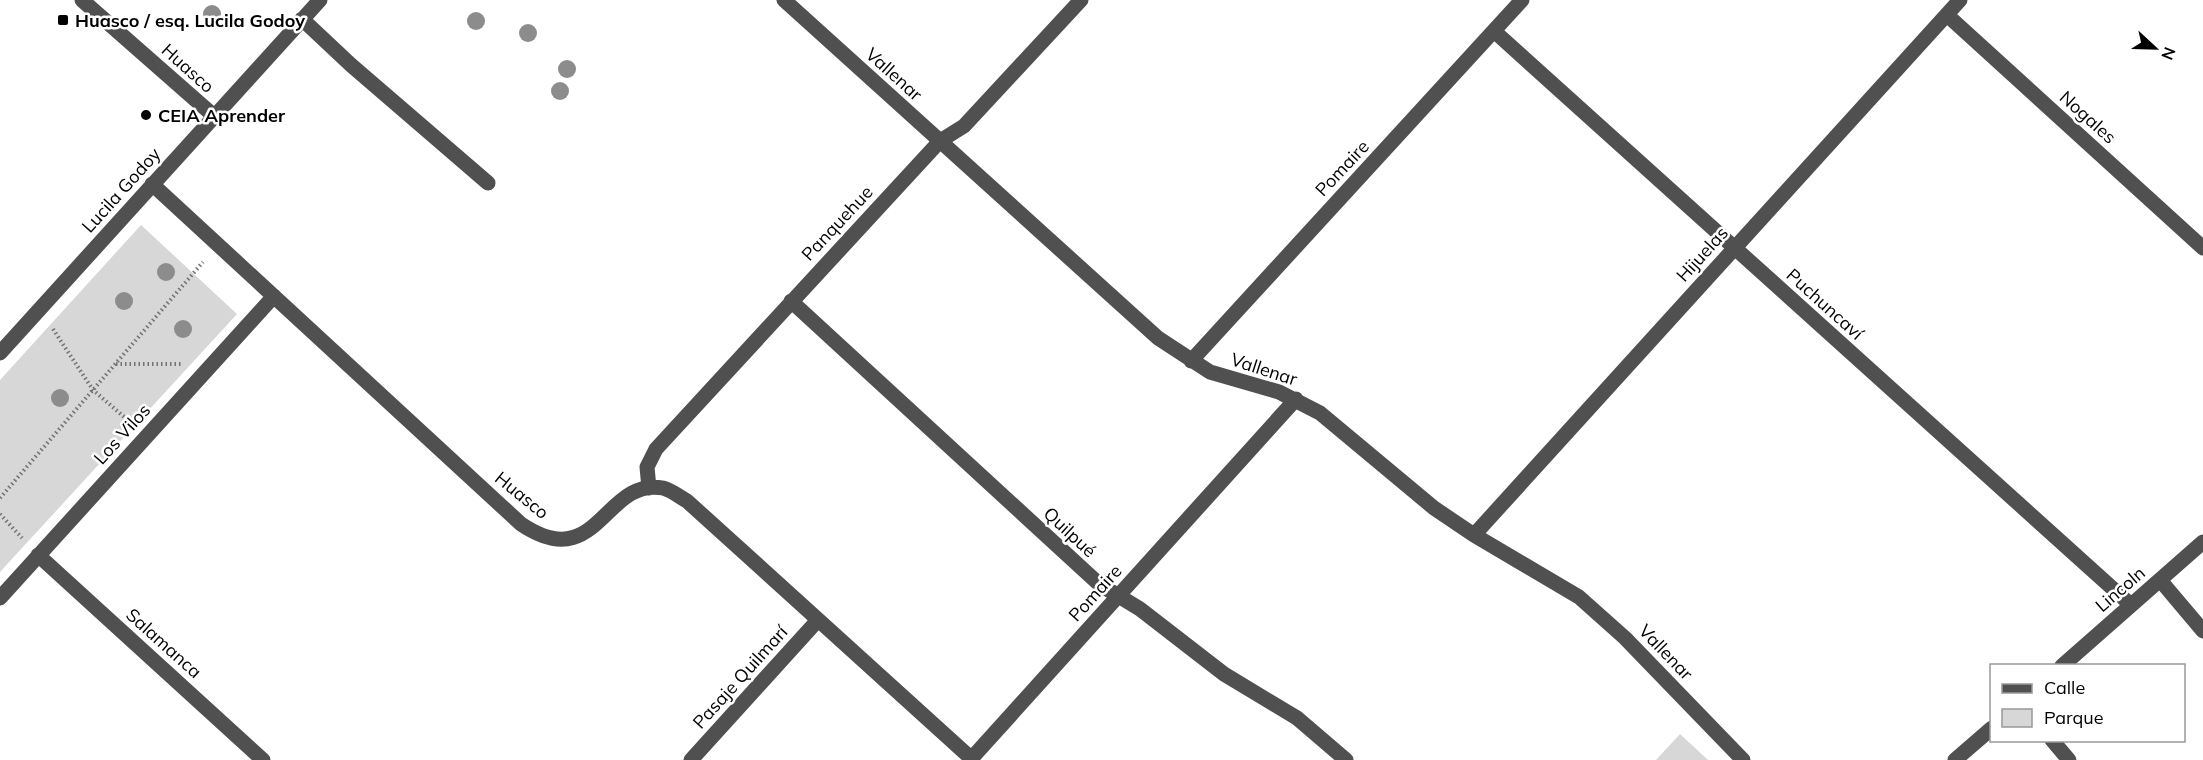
<svg xmlns="http://www.w3.org/2000/svg" width="2203" height="760" font-family="Mulish,sans-serif">
<style>
.green{fill:#d7d7d7}
.lines{fill:none;stroke-linecap:round;stroke-linejoin:round}
.path{stroke:#727272;stroke-width:4;stroke-dasharray:1.5 3;stroke-linecap:butt}
.minor{stroke:#505050;stroke-width:15}
.tree{fill:#8c8c8c}
.poi-dot{fill:#000;stroke:#fff;stroke-width:2}
.labels{text-anchor:middle;dominant-baseline:central;stroke-width:5;stroke-linejoin:round;paint-order:stroke}
.poi-label{font-size:18px;font-weight:bold;fill:#000;stroke:#fff;text-anchor:start}
.street-label{font-size:18px;fill:#000;stroke:#fff}
</style>
<rect width="100%" height="100%" fill="#fff"/>
<path class="green" d="M 141,225 L 237,314 L 0,572 L 0,380 Z
M 1680,734 L 1708,760 L 1656,760 Z"/>
<g class="lines">
<path class="path" d="M 53,329 L 93,390 L 130,422
M 116,364 L 181,364
M 0,498 L 203,262
M 0,514 L 22,538"/>
<path class="minor" d="M 82,0 L 214,116
M 784,0 L 1158,338 L 1210,372 L 1279,392 L 1320,413 L 1434,508 L 1474,535 L 1579,597 L 1625,638 L 1743,760
M 1947,15 L 2203,248
M 302,19 L 351,65 L 488,183
M 1494,31 L 2131,605
M 152,184 L 521,524 C 598,576 604,477 663,488 C 671,490 680,497 687,501 L 973,760
M 791,301 L 1099,584 L 1140,609 L 1224,674 L 1297,718 L 1346,760
M 0,353 L 320,0
M 1191,361 L 1522,0
M 649,488 L 647,467 L 656,449 L 940,141 L 964,126 L 1081,0
M 1474,535 L 1960,0
M 38,555 L 263,760
M 2160,580 L 2203,631
M 0,598 L 274,296
M 2062,666 L 2203,542
M 2052,740 L 2069,760
M 971,759 L 1296,399
M 691,760 L 818,620
M 1955,760 L 1992,728"/>
</g>
<g class="tree">
<circle cx="212" cy="14" r="9"/>
<circle cx="476" cy="21" r="9"/>
<circle cx="528" cy="33" r="9"/>
<circle cx="567" cy="69" r="9"/>
<circle cx="560" cy="91" r="9"/>
<circle cx="166" cy="272" r="9"/>
<circle cx="124" cy="301" r="9"/>
<circle cx="183" cy="329" r="9"/>
<circle cx="60" cy="398" r="9"/>
</g>
<g class="poi-dot">
<rect x="57" y="14" width="12" height="12" rx="3"/>
<circle cx="146" cy="115" r="6"/>
</g>
<g class="labels">
<g class="poi-label">
<text x="75" y="20">Huasco / esq. Lucila Godoy</text>
<text x="158" y="115">CEIA Aprender</text>
</g>
<g class="street-label">
<text transform="translate(188 68) rotate(42)">Huasco</text>
<text transform="translate(894 74) rotate(42)">Vallenar</text>
<text transform="translate(2088 117) rotate(42)">Nogales</text>
<text transform="translate(1342 168) rotate(-47)">Pomaire</text>
<text transform="translate(121 190) rotate(-48)">Lucila Godoy</text>
<text transform="translate(837 223) rotate(-47)">Panquehue</text>
<text transform="translate(1702 254) rotate(-48)">Hijuelas</text>
<text transform="translate(1825 304) rotate(42)">Puchuncaví</text>
<text transform="translate(1264 369) rotate(18)">Vallenar</text>
<text transform="translate(122 434) rotate(-48)">Los Vilos</text>
<text transform="translate(522 495) rotate(39)">Huasco</text>
<text transform="translate(1070 532) rotate(43)">Quilpué</text>
<text transform="translate(2120 589) rotate(-41)">Lincoln</text>
<text transform="translate(1095 593) rotate(-48)">Pomaire</text>
<text transform="translate(164 643) rotate(42)">Salamanca</text>
<text transform="translate(1666 652) rotate(46)">Vallenar</text>
<text transform="translate(740 677) rotate(-48)">Pasaje Quilmarí</text>
</g>
</g>
<rect x="1990" y="664" width="195" height="78" fill="#ffffff" stroke="#999999" stroke-width="1.5"/>
<rect x="2002" y="684" width="30" height="9" fill="#505050" stroke="#999999" stroke-width="1.5"/>
<text x="2044" y="694" font-size="18" fill="#000000">Calle</text>
<rect x="2002" y="709" width="30" height="18" fill="#d7d7d7" stroke="#999999" stroke-width="1.5"/>
<text x="2044" y="724" font-size="18" fill="#000000">Parque</text>
<g transform="translate(2155 48) rotate(112)" stroke="#ffffff" stroke-width="4.5" paint-order="stroke">
<path d="M0-4.5L10 22L0 15L-10 22Z" fill="#000000"/>
<text y="-9" font-size="16" font-weight="bold" text-anchor="middle" fill="#000000">N</text>
</g>
</svg>
